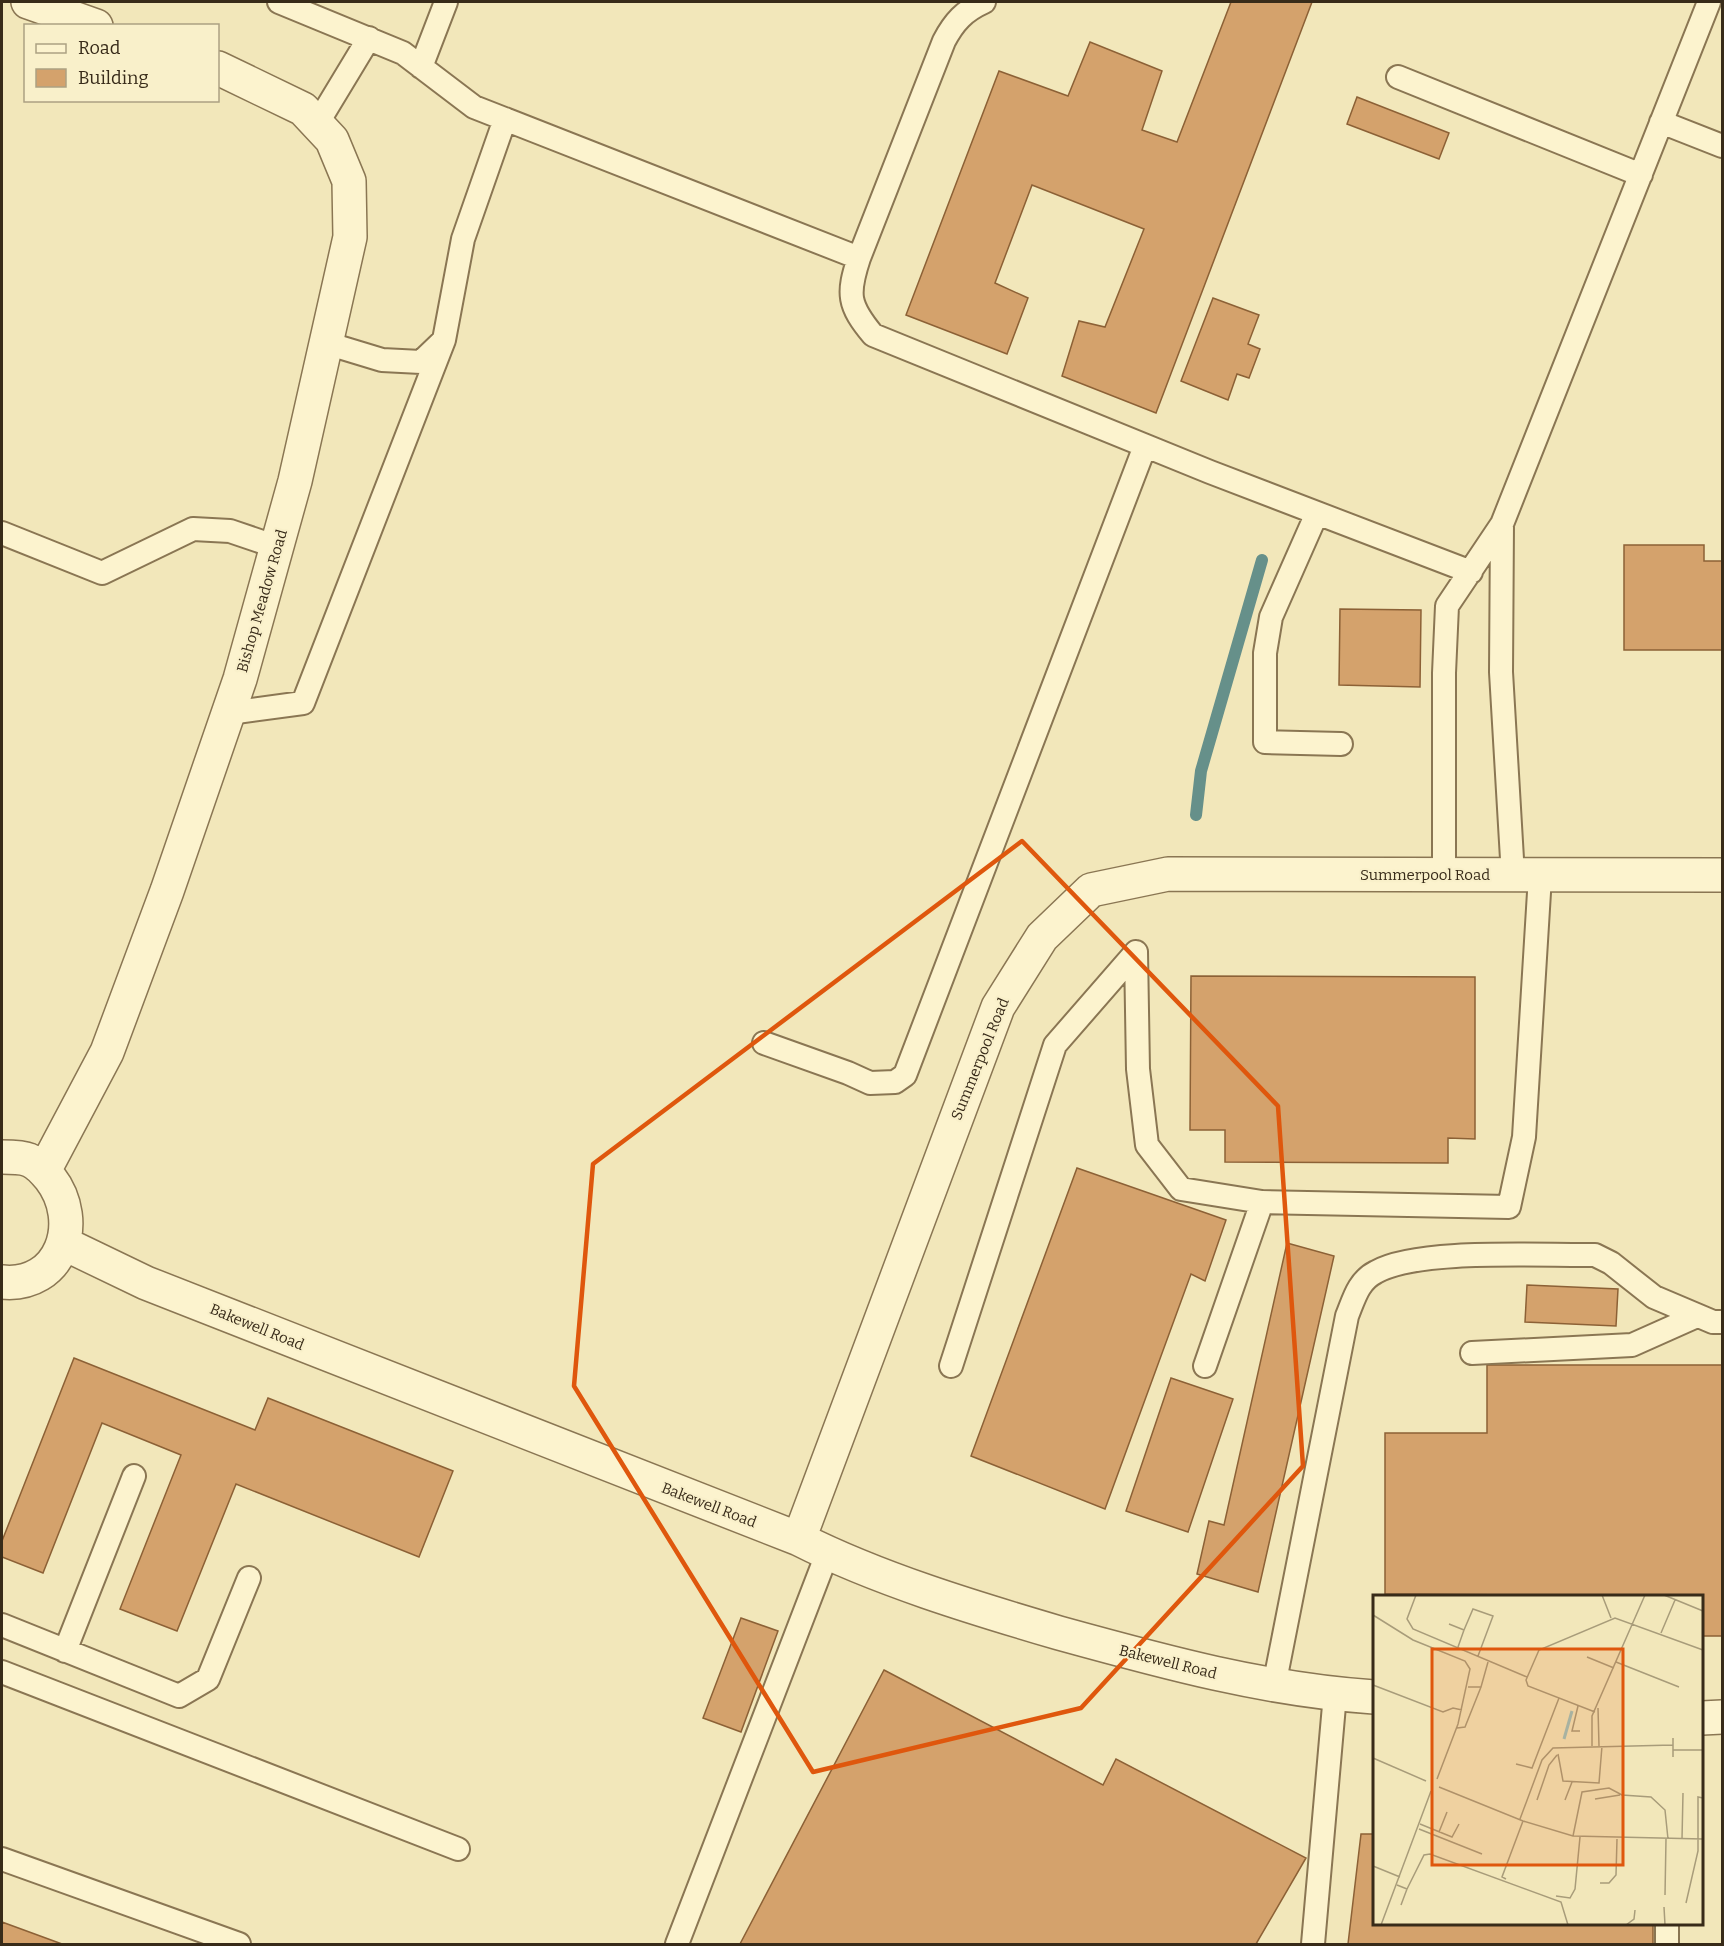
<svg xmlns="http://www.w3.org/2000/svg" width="1724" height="1946" font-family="Bitter,serif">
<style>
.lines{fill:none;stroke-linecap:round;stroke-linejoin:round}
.stream{stroke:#66908a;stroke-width:12}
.building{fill:#d4a26c;stroke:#8c6136;stroke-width:1.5}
.service-casing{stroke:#8a7653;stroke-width:26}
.minor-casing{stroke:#8a7653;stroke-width:36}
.service{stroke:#fcf3ce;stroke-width:22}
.minor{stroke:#fcf3ce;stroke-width:33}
.marked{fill:none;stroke:#df570d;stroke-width:4.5;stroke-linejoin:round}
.labels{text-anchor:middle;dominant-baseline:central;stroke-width:4.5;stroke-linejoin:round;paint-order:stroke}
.street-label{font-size:15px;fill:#382b19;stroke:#f9f0ca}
.inset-river{fill:none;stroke:#9fc2bb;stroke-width:3}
.inset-road{fill:none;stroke:#a89c7a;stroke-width:1.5}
.view{fill:#df570d;fill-opacity:0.15;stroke:#df570d;stroke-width:3}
.inset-edge{fill:none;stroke:#382b19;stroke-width:3}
</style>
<rect width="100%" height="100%" fill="#f2e7ba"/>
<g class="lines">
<path class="stream" d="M 1196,815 L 1201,771 L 1262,560"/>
</g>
<path class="building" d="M 1231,2 L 1312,2 L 1156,413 L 1062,376 L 1079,321 L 1105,327 L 1144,229 L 1032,185 L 995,283 L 1028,298 L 1007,354 L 906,315 L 999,71 L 1068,96 L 1090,42 L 1162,71 L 1142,130 L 1177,142 Z
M 1357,97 L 1449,133 L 1439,159 L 1347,124 Z
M 1213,298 L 1259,315 L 1248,344 L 1260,349 L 1249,378 L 1237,374 L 1228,400 L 1181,381 Z
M 1624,545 L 1704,545 L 1704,561 L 1722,561 L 1722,650 L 1624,650 Z
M 1340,609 L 1421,610 L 1420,687 L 1339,685 Z
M 1191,976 L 1475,977 L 1475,1139 L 1448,1138 L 1448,1163 L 1225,1162 L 1225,1130 L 1190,1130 Z
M 1077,1168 L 1226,1220 L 1205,1281 L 1191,1274 L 1105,1509 L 971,1456 Z
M 1287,1243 L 1334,1256 L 1258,1592 L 1197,1574 L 1209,1521 L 1224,1525 Z
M 1527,1285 L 1618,1289 L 1616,1326 L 1525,1322 Z
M 74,1358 L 255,1430 L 268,1398 L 453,1471 L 419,1557 L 236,1484 L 177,1631 L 120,1609 L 181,1455 L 102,1423 L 43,1573 L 2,1557 L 2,1541 Z
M 1487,1365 L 1722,1365 L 1722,1636 L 1702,1636 L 1702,1596 L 1385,1594 L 1385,1433 L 1487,1433 Z
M 1171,1378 L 1233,1399 L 1188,1532 L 1126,1511 Z
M 741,1618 L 778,1631 L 741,1732 L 703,1718 Z
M 884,1670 L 1103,1785 L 1116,1759 L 1306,1858 L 1256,1944 L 740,1944 Z
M 1361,1834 L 1374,1834 L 1374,1924 L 1653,1924 L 1653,1944 L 1348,1944 Z
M 2,1922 L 62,1944 L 2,1944 Z"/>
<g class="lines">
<g class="service-casing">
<path id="service" d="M 279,2 L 403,53 L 474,107 L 859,258
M 984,2 C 964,11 954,22 944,41 L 859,258 C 847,294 848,305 873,335 L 1210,472 L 1471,572
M 421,67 L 446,2
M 1398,77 L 1641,175
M 1661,122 L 1722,146
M 317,124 L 369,38
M 326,343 L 382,360 L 421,362 L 444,340 L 463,239 L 505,119
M 1317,513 L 1271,617 L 1265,653 L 1265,742 L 1341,744
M 1502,524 L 1501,672 L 1513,876
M 2,533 L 102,573 L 193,529 L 230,531 L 277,547
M 229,713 L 303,703 L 444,340
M 1444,874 L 1444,673 L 1447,606 L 1502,524 L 1709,2
M 1136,952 L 1138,1069 L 1147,1145 L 1181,1189 L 1262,1202 L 1509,1207 L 1524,1137 L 1540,876
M 764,1043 L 848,1073 L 870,1083 L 895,1082 L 905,1075 L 1145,446
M 1472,1353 L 1632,1345 L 1697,1316
M 951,1366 L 1055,1045 L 1136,952
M 1205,1366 L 1262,1202
M 2,1625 L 179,1696 L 208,1679 L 249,1578
M 65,1651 L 134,1476
M 2,1672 L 458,1849
M 1274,1686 L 1347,1316 C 1354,1299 1358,1281 1376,1272 C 1418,1248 1543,1256 1595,1255 L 1611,1263 L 1654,1297 L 1713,1322 L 1722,1322
M 2,1859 L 239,1944
M 677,1944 L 827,1554
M 1313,1944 L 1335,1694
M 1667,1944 L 1667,1924"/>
</g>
<g class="minor-casing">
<path id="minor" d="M 28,2 L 96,26
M 2,1157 C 9,1157 22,1157 29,1160 C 37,1163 45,1172 50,1178 C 84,1222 61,1288 2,1282
M 44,1171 L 107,1052 L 167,891 L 240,679 L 295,481 L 350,237 L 349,181 L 332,140 L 303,109 L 218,68
M 65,1244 L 146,1283 L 799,1539 C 878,1579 974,1608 1059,1633 C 1164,1662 1266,1690 1374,1697
M 799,1539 L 998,1007 L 1042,937 L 1091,890 L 1168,874 L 1722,875
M 1702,1718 L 1722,1717"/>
</g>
<use href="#service" class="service"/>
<use href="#minor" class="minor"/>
</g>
<path class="marked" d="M 1022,841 L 1278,1106 L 1303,1466 L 1081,1708 L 813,1772 L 574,1386 L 593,1164 Z"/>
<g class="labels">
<g class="street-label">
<text transform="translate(262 601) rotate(-74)">Bishop Meadow Road</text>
<text x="1425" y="875">Summerpool Road</text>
<text transform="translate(980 1059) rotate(-68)">Summerpool Road</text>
<text transform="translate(257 1327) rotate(22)">Bakewell Road</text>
<text transform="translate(709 1505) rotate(21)">Bakewell Road</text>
<text transform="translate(1168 1662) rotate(14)">Bakewell Road</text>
</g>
</g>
<g transform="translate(1373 1595)">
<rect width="330" height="330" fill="#f2e7ba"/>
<path class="inset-river" d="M 191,144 L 199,116"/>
<path class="inset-road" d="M 43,0 L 34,24 L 40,34 L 154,82M 229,0 L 238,23M 291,0 L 330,16M 0,20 L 40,45 L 92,66 L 97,74 L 85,129 L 64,184M 76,29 L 91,35 L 85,52M 91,35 L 100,14 L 120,21 L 105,61M 288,38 L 302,5M 214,62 L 241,73M 243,67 L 306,92M 0,90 L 70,117 L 80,113 L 89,115M 95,92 L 108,92 L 115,67M 205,111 L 199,136 L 207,136M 225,113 L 226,151M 222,117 L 155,91 L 153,85 L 166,55 L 242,23 L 330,55M 84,133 L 92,132 L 108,92M 300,143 L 300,162M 219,151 L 219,121 L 272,0M 300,155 L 330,155M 185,159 L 190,186 L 226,188 L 229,151M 0,163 L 53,186M 143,169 L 159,173 L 186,103M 66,192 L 150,226 L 200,241 L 330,244M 222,204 L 247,200M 164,205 L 176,170 L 184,160M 192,205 L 199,187M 147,224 L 169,165 L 180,153 L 300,150M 47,229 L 79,242 L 86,229M 46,234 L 109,259M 66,237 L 74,217M 200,241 L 209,197 L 236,193 L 249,200 L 278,202 L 292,215 L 295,244M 309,244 L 310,198M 0,271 L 27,282M 133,284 L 129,282 L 150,226M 227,288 L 236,288 L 243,280 L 244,244M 24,290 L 34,294 L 28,310M 34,294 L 51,260 L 57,259 L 188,307 L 195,330M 292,300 L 293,244M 183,301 L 197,303 L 202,294 L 207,242M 313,308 L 325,256 L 325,202 L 330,203M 291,312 L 292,330M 8,330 L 58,196M 253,330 L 261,324 L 262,315"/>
<path class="view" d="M 59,54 L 250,54 L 250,270 L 59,270 Z"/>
<rect width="330" height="330" class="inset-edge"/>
</g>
<rect width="1724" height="1946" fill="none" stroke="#382b19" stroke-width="6"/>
<rect x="24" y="24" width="195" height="78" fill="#f9f0ca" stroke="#aca183" stroke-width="1.5"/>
<rect x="36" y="44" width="30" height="9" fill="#fcf3ce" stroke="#aca183" stroke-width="1.5"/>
<text x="78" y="54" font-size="18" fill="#382b19">Road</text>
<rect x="36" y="69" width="30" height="18" fill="#d4a26c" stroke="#aca183" stroke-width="1.5"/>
<text x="78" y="84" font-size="18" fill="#382b19">Building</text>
</svg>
